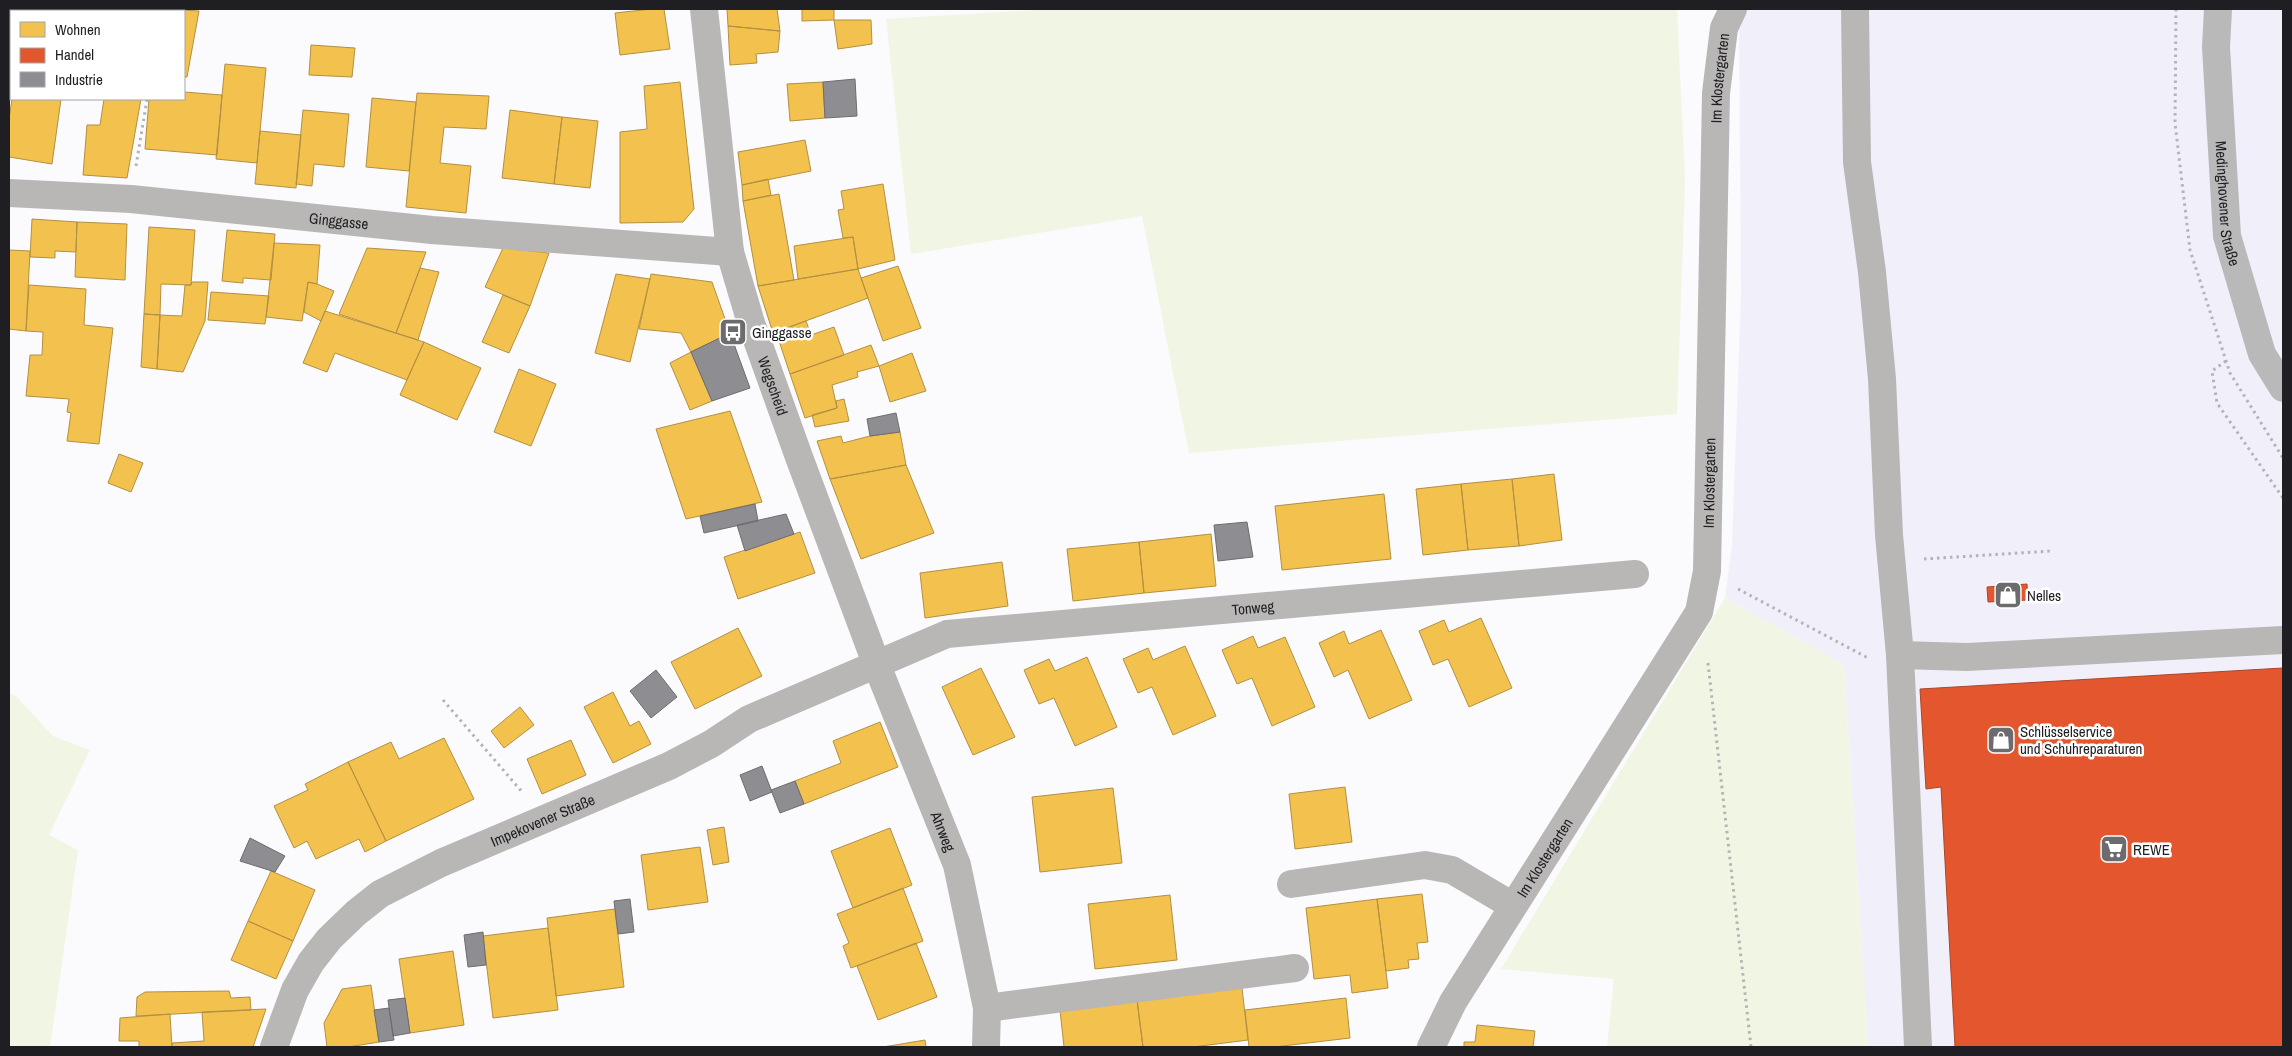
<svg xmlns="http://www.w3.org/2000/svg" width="2292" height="1056" font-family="'Archivo Narrow',sans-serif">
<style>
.built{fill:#f1effa}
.green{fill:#f0f6e3}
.homes{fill:#f2c14e;stroke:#b39041}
.shops{fill:#e4572e;stroke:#a9462b}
.industry{fill:#8d8d92;stroke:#6c6c71}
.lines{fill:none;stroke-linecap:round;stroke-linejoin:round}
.path{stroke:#b4b4b5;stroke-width:3;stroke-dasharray:2.5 4;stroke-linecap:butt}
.minor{stroke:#b8b7b6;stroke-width:28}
.major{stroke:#bab9ba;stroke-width:28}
.labels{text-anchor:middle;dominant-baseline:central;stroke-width:5;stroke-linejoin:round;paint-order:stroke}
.street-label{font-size:15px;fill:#1f1f23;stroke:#fff}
.poi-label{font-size:15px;fill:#1f1f23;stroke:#fff;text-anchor:start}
</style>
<rect width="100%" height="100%" fill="#fbfafd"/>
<path class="built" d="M 1739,9 L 2283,9 L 2283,1047 L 1868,1047 L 1844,665 L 1725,598 L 1732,546 L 1741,296 Z"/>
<path class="green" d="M 1053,9 L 1677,9 L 1685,181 L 1677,414 L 1189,453 L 1142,216 L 911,254 L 886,19 Z
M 1725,598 L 1844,665 L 1868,1047 L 1607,1047 L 1614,979 L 1501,969 Z
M 9,693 L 15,695 L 53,736 L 90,750 L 49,835 L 78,850 L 50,1047 L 9,1047 Z"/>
<path class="homes" d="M 49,9 L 82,9 L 82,11 L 57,11 Z
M 82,9 L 133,9 L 132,11 L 82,11 Z
M 167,9 L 199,11 L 187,77 L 184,77 L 184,11 L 167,11 Z
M 652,9 L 664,9 L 670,49 L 620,55 L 615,13 Z
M 727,9 L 777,9 L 780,31 L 728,26 Z
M 802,9 L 834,9 L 834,20 L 802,21 Z
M 834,20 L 871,20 L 872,44 L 838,49 Z
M 728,26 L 780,31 L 778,52 L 756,54 L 757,63 L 730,65 Z
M 311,45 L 355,48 L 352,77 L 309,75 Z
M 225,64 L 266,68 L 257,163 L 216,159 Z
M 680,82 L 694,209 L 683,222 L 620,223 L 620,132 L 647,129 L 644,86 Z
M 823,82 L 825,118 L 790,121 L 787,84 Z
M 184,92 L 222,95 L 217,155 L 145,149 L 149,99 L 184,99 Z
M 417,93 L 489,96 L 486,129 L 444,127 L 440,163 L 471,166 L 466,213 L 406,207 Z
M 372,98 L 416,102 L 409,171 L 366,167 Z
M 12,99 L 61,99 L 52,164 L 9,157 L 9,119 Z
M 104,99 L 141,99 L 127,178 L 83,175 L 87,125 L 100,125 Z
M 303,110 L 349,114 L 344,167 L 314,164 L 312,186 L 296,184 Z
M 510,110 L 562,117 L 554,184 L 502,178 Z
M 562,117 L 598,121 L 590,188 L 554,184 Z
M 260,131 L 301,135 L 296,188 L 255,184 Z
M 805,140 L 811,171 L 742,185 L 738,152 Z
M 768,179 L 771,195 L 743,201 L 742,185 Z
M 883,184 L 895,260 L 858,269 L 853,237 L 843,238 L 838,210 L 844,209 L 841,191 Z
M 779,194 L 794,280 L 758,286 L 743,201 Z
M 32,219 L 77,222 L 76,252 L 55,251 L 55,258 L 30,257 Z
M 77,222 L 127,224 L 125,280 L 75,277 Z
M 149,227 L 195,230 L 191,285 L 161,284 L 160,315 L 144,314 Z
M 227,230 L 275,234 L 271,280 L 243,278 L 243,283 L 222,281 Z
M 853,237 L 858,269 L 798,279 L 794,246 Z
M 274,243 L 320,245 L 317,284 L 308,282 L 302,321 L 266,317 Z
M 367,248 L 426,252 L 396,333 L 339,314 Z
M 503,248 L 549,253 L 530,306 L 485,287 Z
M 9,250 L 30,251 L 26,331 L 9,329 Z
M 898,266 L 921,328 L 883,341 L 861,278 Z
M 420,268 L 439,272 L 418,340 L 396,333 Z
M 858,269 L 868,298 L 773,333 L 758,286 Z
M 616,274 L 650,279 L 630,362 L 595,353 Z
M 651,274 L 712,282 L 730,333 L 691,352 L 681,333 L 639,329 Z
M 192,282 L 208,282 L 205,321 L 183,372 L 157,369 L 160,315 L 182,316 L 185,285 L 191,285 Z
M 308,282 L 317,284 L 334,291 L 321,321 L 304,312 Z
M 29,285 L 86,289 L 84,325 L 113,328 L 99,444 L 67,441 L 71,413 L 67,412 L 69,399 L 26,396 L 30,355 L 42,355 L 43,332 L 26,331 Z
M 211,292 L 269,296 L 265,324 L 208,320 Z
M 503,295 L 530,306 L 509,353 L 482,342 Z
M 325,311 L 424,342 L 407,380 L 335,353 L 327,372 L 303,363 Z
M 144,314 L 160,315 L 157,369 L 141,367 Z
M 806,321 L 811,335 L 834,327 L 844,355 L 790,374 L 776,332 Z
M 424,342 L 481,368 L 457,420 L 400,395 Z
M 871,345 L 879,366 L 857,372 L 858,377 L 832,385 L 837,408 L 805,418 L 790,374 Z
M 691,352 L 712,401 L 690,410 L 670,363 Z
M 912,353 L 926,391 L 890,402 L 879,366 Z
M 519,369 L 556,384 L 531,446 L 494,432 Z
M 844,399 L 849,421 L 815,427 L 812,415 L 837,408 L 836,401 Z
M 730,411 L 762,502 L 686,519 L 656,429 Z
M 900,432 L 906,465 L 830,479 L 817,441 L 841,436 L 843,443 L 870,436 Z
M 119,454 L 143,463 L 131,492 L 108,483 Z
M 906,465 L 934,533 L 861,559 L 830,479 Z
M 1554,474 L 1562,540 L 1519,546 L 1512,479 Z
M 1512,479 L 1519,546 L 1468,550 L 1461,484 Z
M 1461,484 L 1468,550 L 1423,555 L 1416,489 Z
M 1384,494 L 1391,559 L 1282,570 L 1275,506 Z
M 800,532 L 815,573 L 738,599 L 724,557 Z
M 1211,534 L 1216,586 L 1144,593 L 1139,542 Z
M 1139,542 L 1144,593 L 1073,601 L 1067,549 Z
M 1002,562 L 1008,606 L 925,618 L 920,573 Z
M 1481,618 L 1512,688 L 1469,707 L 1448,659 L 1433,665 L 1419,631 L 1444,620 L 1449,632 Z
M 738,628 L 762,676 L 695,709 L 671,662 Z
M 1381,630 L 1412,700 L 1369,719 L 1348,670 L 1334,677 L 1319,643 L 1344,631 L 1349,644 Z
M 1253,636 L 1258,648 L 1285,637 L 1315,707 L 1272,726 L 1252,678 L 1237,684 L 1222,650 Z
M 1185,646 L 1216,716 L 1173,735 L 1152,687 L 1138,693 L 1123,659 L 1148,648 L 1153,660 Z
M 1087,657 L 1117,727 L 1075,746 L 1054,698 L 1039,704 L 1024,670 L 1049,659 L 1055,671 Z
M 981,668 L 1015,737 L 973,755 L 942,687 Z
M 613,692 L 630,726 L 639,721 L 651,744 L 613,763 L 584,707 Z
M 520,707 L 534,725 L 504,748 L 491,731 Z
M 880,722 L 898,767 L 804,804 L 795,781 L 841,763 L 833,741 Z
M 444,738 L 474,799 L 386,841 L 348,762 L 391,742 L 399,759 Z
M 571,740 L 586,775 L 542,794 L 527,759 Z
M 348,762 L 386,841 L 365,852 L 359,839 L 316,859 L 307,841 L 294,848 L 274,806 L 308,790 L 305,784 Z
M 1345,787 L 1352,842 L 1295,849 L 1289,794 Z
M 1113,788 L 1122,863 L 1040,872 L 1032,797 Z
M 724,827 L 729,862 L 713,865 L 707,830 Z
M 890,828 L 912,885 L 853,908 L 831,851 Z
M 700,847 L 708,902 L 648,910 L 641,855 Z
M 271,871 L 315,890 L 293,941 L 248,921 Z
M 903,888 L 923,941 L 851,968 L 843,946 L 849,943 L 837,914 Z
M 1422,894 L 1428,942 L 1417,943 L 1419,959 L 1408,960 L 1409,968 L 1386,971 L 1377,899 Z
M 1170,895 L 1177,960 L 1095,969 L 1088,904 Z
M 1377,899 L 1388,988 L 1352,993 L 1350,975 L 1314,979 L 1306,908 Z
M 615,909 L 624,987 L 556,996 L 547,918 Z
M 248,921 L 293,941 L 276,979 L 231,960 Z
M 548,928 L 558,1010 L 493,1018 L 483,936 Z
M 916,943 L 937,997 L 878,1020 L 857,966 Z
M 453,951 L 464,1025 L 410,1033 L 399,959 Z
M 371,985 L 379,1042 L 348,1047 L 327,1047 L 324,1023 L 342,989 Z
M 1242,988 L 1248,1040 L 1193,1047 L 1143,1047 L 1137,1000 Z
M 229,991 L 231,998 L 250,997 L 251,1010 L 136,1016 L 137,997 L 145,992 Z
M 1346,998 L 1350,1038 L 1274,1047 L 1249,1047 L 1245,1010 Z
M 1137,1000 L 1143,1047 L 1064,1047 L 1060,1010 Z
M 266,1009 L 253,1047 L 172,1047 L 172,1043 L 204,1041 L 202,1012 Z
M 170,1014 L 172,1047 L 139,1047 L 139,1041 L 119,1041 L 120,1018 Z
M 1477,1025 L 1535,1031 L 1533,1047 L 1464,1047 L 1464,1042 L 1475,1042 Z
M 925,1040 L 926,1047 L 883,1047 Z"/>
<path class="shops" d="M 2027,584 L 2028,600 L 1988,602 L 1987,587 Z
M 2283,668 L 2283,1047 L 1955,1047 L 1941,787 L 1926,789 L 1920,689 Z"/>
<path class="industry" d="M 855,79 L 857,116 L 825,118 L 823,82 Z
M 730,333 L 750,388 L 712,401 L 691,352 Z
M 896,413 L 900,432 L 870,436 L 867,419 Z
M 755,504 L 758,521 L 704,533 L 700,516 Z
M 786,514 L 794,534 L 745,551 L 737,525 Z
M 1247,522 L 1253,557 L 1218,561 L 1214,525 Z
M 656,670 L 677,697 L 651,718 L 630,691 Z
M 762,766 L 772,792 L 750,801 L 740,775 Z
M 795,781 L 804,804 L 780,813 L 771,790 Z
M 250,838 L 285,856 L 275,872 L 240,861 Z
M 630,899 L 634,932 L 618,934 L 614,901 Z
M 483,932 L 486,965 L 468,967 L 464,935 Z
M 405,998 L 410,1033 L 393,1036 L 388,1000 Z
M 389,1008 L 394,1040 L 379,1042 L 374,1010 Z"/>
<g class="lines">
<path class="path" d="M 2176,9 L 2175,123 L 2190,250 L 2230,373 L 2283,458
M 161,11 L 161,9
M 136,166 L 147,99
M 2226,361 L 2212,371 L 2217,403 L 2283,498
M 1924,559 L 2051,551
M 1738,589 L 1868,658
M 1708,663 L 1751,1047
M 443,700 L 523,793"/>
<g class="minor">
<path id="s1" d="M 704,9 L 730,252 L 751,323 L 799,457 L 876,663 L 957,865 L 987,1008 L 986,1047"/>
<path d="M 1855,9 L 1857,162 L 1872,272 L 1882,379 L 1889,535 L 1900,655 L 1918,1047"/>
<path id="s2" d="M 9,193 L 131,199 L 432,230 L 730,252"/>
<path d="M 1900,655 L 1967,657 L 2283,640"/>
<path d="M 1291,884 L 1425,865 L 1452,870 L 1513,906"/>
<path d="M 987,1008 L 1295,968"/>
<path id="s3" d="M 274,1047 L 295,990 L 311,962 L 329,939 L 356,913 L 380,894 L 441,863 L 669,766 L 711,744 L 749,719 L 947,634 L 1635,574"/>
<path id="s4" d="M 1431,1047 L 1453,1002 L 1699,612 L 1707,571 L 1716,93 L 1724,28 L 1733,9"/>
</g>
<path class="major" id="s5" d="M 2218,9 L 2216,47 L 2227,236 L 2262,354 L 2283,388"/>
</g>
<defs>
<g id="bus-square" transform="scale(1.4375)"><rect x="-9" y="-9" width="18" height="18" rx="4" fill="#6c6c6f" stroke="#fff"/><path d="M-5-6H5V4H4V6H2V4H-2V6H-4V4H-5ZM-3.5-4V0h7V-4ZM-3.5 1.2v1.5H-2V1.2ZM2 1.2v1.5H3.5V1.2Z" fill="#fff"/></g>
<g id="shop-square" transform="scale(1.4375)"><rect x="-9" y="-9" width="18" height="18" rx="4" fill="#6c6c6f" stroke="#fff"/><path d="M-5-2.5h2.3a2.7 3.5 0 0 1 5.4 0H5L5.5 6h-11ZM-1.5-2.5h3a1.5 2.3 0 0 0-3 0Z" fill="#fff"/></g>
<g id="supermarket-square" transform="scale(1.4375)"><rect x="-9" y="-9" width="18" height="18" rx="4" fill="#6c6c6f" stroke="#fff"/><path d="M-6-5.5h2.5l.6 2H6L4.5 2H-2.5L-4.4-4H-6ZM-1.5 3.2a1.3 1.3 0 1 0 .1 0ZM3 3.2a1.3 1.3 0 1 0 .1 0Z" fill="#fff"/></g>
</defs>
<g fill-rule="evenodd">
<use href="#bus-square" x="733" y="332"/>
<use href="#shop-square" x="2008" y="595"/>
<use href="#shop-square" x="2001" y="740"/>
<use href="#supermarket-square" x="2114" y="849"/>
</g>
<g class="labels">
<g class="street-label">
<text stroke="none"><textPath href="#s4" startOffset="1046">Im Klostergarten</textPath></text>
<text stroke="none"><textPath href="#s5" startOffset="195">Medinghovener Straße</textPath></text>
<text stroke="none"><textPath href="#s2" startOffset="331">Ginggasse</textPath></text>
<text stroke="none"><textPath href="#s1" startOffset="385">Wegscheid</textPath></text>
<text stroke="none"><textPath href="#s4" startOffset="641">Im Klostergarten</textPath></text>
<text stroke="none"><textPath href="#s3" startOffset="1122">Tonweg</textPath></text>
<text stroke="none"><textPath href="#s3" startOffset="369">Impekovener Straße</textPath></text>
<text stroke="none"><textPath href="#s1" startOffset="862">Ahrweg</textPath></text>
<text stroke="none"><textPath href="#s4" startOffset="221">Im Klostergarten</textPath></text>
</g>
<g class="poi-label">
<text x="752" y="332">Ginggasse</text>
<text x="2027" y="595">Nelles</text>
<text x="2020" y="731">Schlüsselservice<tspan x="2020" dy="17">und Schuhreparaturen</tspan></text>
<text x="2133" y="849">REWE</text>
</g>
</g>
<rect width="2292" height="1056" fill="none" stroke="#1f1f23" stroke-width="20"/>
<rect x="10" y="10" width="175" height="90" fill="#ffffff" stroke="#a5a5a7"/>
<rect x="20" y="22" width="25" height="15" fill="#f2c14e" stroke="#a5a5a7"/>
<text x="55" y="35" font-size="15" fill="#1f1f23">Wohnen</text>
<rect x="20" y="48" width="25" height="15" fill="#e4572e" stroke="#a5a5a7"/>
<text x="55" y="60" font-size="15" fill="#1f1f23">Handel</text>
<rect x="20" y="72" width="25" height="15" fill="#8d8d92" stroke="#a5a5a7"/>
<text x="55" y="85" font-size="15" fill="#1f1f23">Industrie</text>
</svg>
